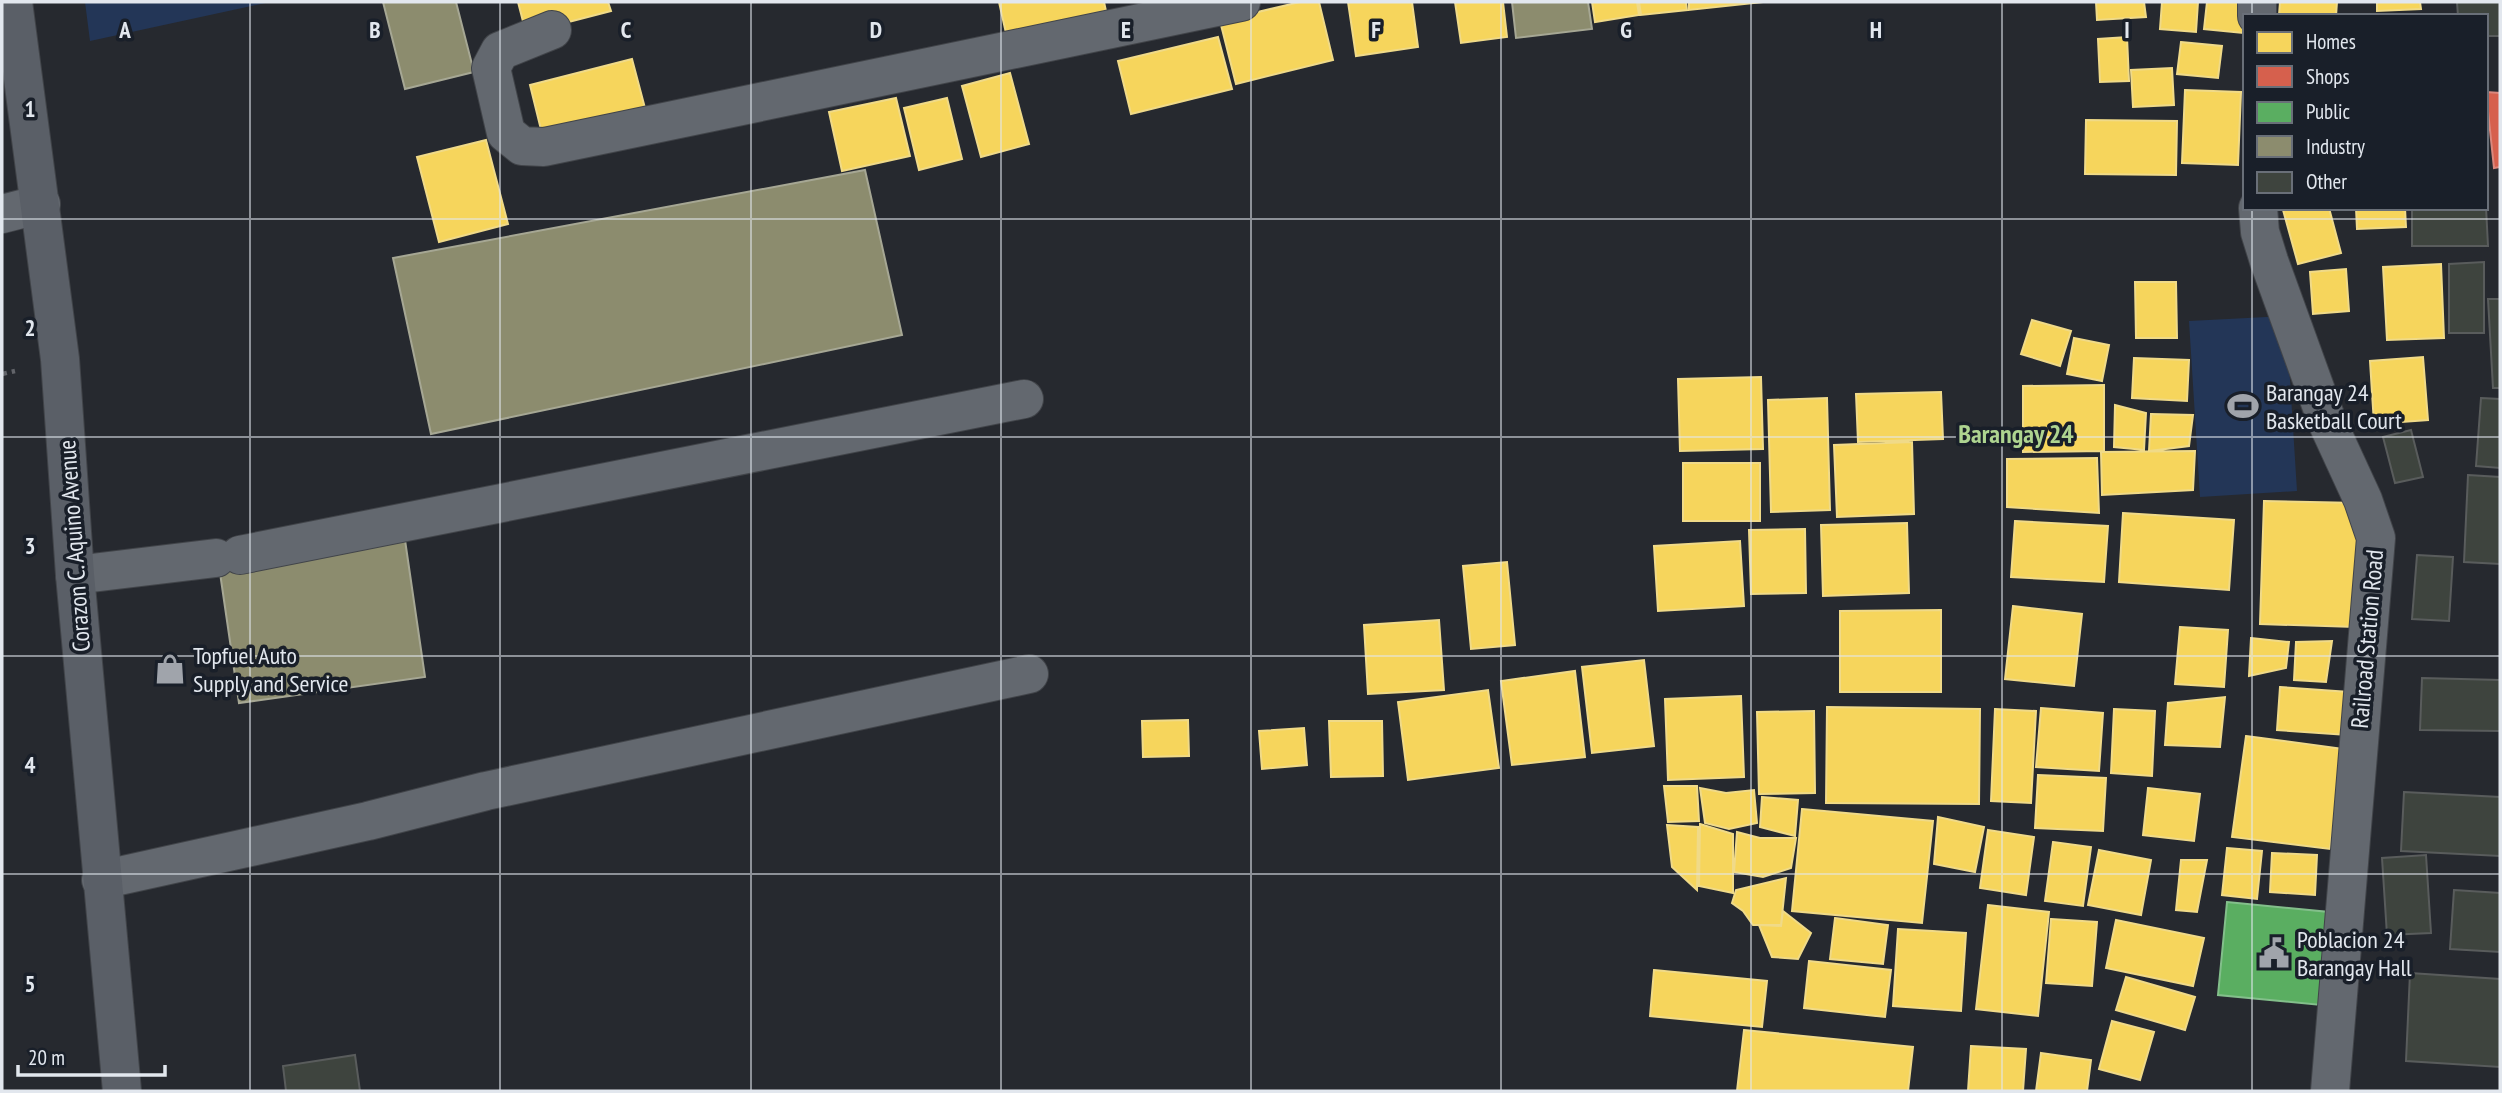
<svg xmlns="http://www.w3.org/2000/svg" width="2502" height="1093" font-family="'PT Sans Narrow',sans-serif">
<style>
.green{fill:#233657}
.homes{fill:#f6d55c;stroke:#f0da88;stroke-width:2}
.shops{fill:#d6604d;stroke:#da887d;stroke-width:2}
.public{fill:#5aae61;stroke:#83bf8b;stroke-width:2}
.industry{fill:#8c8c6e;stroke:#a6a794;stroke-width:2}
.building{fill:#3e443e;stroke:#595c5c;stroke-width:2}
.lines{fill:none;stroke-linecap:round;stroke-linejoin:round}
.minor-casing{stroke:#414449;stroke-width:40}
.major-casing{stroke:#414449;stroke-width:40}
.path{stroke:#62646a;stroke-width:4.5;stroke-dasharray:5 5;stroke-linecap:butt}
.minor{stroke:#63686f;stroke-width:38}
.major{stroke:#5a5f67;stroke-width:38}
.grid{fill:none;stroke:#e2e7ee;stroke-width:2;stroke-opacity:0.55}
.labels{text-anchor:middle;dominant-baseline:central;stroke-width:7;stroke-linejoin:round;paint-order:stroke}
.poi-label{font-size:24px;fill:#e2e7ee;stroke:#191f29;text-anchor:start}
.street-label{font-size:24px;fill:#e2e7ee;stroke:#191f29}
.neighbourhood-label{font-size:26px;font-weight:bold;fill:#aed490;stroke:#191f29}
.grid-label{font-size:23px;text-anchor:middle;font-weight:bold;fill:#e2e7ee;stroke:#191f29;stroke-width:7;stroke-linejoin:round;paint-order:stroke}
</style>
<rect width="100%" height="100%" fill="#26292f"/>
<path class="green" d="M 85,2 L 270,2 L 90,41 Z
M 2286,316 L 2297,491 L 2200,497 L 2189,321 Z"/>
<path class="homes" d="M 518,2 L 608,2 L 611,11 L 526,33 Z
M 999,2 L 1104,2 L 1106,11 L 1006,33 Z
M 1300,2 L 1319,2 L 1333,60 L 1236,84 L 1220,21 Z
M 1348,2 L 1412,2 L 1418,47 L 1356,56 Z
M 1455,2 L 1503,2 L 1507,37 L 1461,43 Z
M 1592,2 L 1637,2 L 1639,15 L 1595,22 Z
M 1639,2 L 1686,2 L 1687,10 L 1641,15 Z
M 1689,2 L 1763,2 L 1689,10 Z
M 2096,2 L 2144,2 L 2146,17 L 2097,20 Z
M 2162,2 L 2198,2 L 2196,32 L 2160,29 Z
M 2207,2 L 2247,2 L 2243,33 L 2204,29 Z
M 2280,2 L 2337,2 L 2336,16 L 2279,15 Z
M 2377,2 L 2420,2 L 2421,9 L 2377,11 Z
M 1218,37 L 1232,89 L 1131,114 L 1118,61 Z
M 2127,37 L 2129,81 L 2100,82 L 2098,39 Z
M 2181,42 L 2222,46 L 2218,78 L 2177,74 Z
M 632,59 L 650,127 L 547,154 L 530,85 Z
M 2172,68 L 2174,105 L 2133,107 L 2131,70 Z
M 1010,73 L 1029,144 L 981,157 L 962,86 Z
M 2185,90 L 2241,92 L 2238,165 L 2182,163 Z
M 896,98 L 910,156 L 842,171 L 829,112 Z
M 947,98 L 962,159 L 919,170 L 904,108 Z
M 2086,120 L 2177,121 L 2176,175 L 2085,174 Z
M 486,140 L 508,224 L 439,242 L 417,157 Z
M 2289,208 L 2329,208 L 2341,253 L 2298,264 L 2283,210 Z
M 2356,208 L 2405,208 L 2406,227 L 2357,229 Z
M 2441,264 L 2444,338 L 2387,340 L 2383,267 Z
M 2346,269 L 2349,311 L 2313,314 L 2310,272 Z
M 2135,282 L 2176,282 L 2177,338 L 2136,338 Z
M 2032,320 L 2071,331 L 2060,366 L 2021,354 Z
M 2074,338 L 2109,345 L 2102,381 L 2067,374 Z
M 2423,357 L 2428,420 L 2374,424 L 2370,361 Z
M 2134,358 L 2189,360 L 2187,401 L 2132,398 Z
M 1761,377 L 1763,449 L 1680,451 L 1678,379 Z
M 2104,385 L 2104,451 L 2023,452 L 2023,386 Z
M 1941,392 L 1943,439 L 1858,442 L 1856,394 Z
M 1827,398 L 1830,510 L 1771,512 L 1768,400 Z
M 2115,405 L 2146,413 L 2144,450 L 2114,447 Z
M 2151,414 L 2193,415 L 2189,446 L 2149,451 Z
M 1912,442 L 1914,514 L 1837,517 L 1834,445 Z
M 2195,451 L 2193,490 L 2102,495 L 2101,452 Z
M 2097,458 L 2099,513 L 2007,507 L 2007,459 Z
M 1683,463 L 1760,463 L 1760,521 L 1683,521 Z
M 2264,501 L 2359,503 L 2355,627 L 2260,624 Z
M 2123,513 L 2234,520 L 2229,590 L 2119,582 Z
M 2015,521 L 2108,526 L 2104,582 L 2011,577 Z
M 1907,523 L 1909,593 L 1823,596 L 1821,525 Z
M 1805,529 L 1806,593 L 1751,594 L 1749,530 Z
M 1740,541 L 1744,606 L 1658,611 L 1654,546 Z
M 1507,562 L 1515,645 L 1471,649 L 1463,566 Z
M 2013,606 L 2082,614 L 2074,686 L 2005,679 Z
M 1941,610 L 1941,692 L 1840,692 L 1840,611 Z
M 1439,620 L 1444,690 L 1368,694 L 1364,625 Z
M 2180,627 L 2228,630 L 2224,687 L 2175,684 Z
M 2251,638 L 2289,642 L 2286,668 L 2249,676 Z
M 2332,641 L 2326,682 L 2294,680 L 2296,642 Z
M 1644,660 L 1654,746 L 1592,753 L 1582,667 Z
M 1575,671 L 1585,757 L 1512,765 L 1501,681 Z
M 2280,687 L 2349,692 L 2347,735 L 2277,730 Z
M 1488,690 L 1499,768 L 1408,780 L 1398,702 Z
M 1741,696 L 1744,777 L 1668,780 L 1665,699 Z
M 2225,697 L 2220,747 L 2165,745 L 2168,703 Z
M 1827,707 L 1980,709 L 1979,804 L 1826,803 Z
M 2041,708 L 2103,713 L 2099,771 L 2036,767 Z
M 1995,709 L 2036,711 L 2031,803 L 1991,801 Z
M 2114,709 L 2155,711 L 2152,776 L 2111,773 Z
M 1814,711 L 1815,793 L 1759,794 L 1757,712 Z
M 1188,720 L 1189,756 L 1143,757 L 1142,721 Z
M 1329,721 L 1382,721 L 1383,776 L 1331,777 Z
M 1304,728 L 1307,765 L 1262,769 L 1259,731 Z
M 2246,736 L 2344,749 L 2330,849 L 2232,837 Z
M 2038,775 L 2106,778 L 2103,831 L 2035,828 Z
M 1664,786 L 1697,786 L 1699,821 L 1668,822 Z
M 1700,788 L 1726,793 L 1754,790 L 1757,823 L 1729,829 L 1705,823 Z
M 2148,788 L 2200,794 L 2194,841 L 2143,835 Z
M 1762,797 L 1798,800 L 1795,836 L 1760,827 Z
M 1802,809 L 1933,821 L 1922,923 L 1792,911 Z
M 1938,817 L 1984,827 L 1975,872 L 1934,864 Z
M 1700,824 L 1733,834 L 1733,893 L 1699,886 Z
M 1667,825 L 1698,827 L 1697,890 L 1672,867 Z
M 1988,830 L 2034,837 L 2026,895 L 1980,888 Z
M 1737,832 L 1760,838 L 1796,838 L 1791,868 L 1763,877 L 1734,872 Z
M 2053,842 L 2091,847 L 2083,906 L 2045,901 Z
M 2227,848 L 2262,851 L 2257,899 L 2222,895 Z
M 2099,850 L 2151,860 L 2141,915 L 2088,905 Z
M 2272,853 L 2317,855 L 2315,895 L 2270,892 Z
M 2181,860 L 2207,860 L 2197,912 L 2176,910 Z
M 1786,878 L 1781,925 L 1753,925 L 1743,911 L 1732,903 L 1736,890 Z
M 1988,905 L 2049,912 L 2038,1016 L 1976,1009 Z
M 1783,911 L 1811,933 L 1798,959 L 1772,957 L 1759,925 L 1781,926 Z
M 1835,918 L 1888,925 L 1883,964 L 1830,959 Z
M 2051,919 L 2097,922 L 2092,986 L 2046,983 Z
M 2116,920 L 2204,938 L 2193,986 L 2106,968 Z
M 1898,929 L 1966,933 L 1961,1011 L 1893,1006 Z
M 1809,961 L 1891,970 L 1885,1017 L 1804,1008 Z
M 1654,970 L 1767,981 L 1762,1027 L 1650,1016 Z
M 2126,977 L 2195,997 L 2185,1030 L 2116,1010 Z
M 2112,1021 L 2154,1032 L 2140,1080 L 2099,1069 Z
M 1744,1030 L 1913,1047 L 1908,1091 L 1737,1091 Z
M 1971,1046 L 2026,1049 L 2023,1091 L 1968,1091 Z
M 2041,1053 L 2091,1060 L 2087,1091 L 2036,1091 Z"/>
<path class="shops" d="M 2486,92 L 2500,93 L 2500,167 L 2494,168 Z"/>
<path class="public" d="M 2227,902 L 2329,912 L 2321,1005 L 2218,995 Z"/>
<path class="industry" d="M 383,2 L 456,2 L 474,72 L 405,89 Z
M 1512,2 L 1588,2 L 1592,29 L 1516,38 Z
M 865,170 L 902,335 L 431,434 L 393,258 Z
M 405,540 L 425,677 L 239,703 L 219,566 Z"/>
<path class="building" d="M 2457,2 L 2500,2 L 2500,36 L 2486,36 L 2486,16 L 2458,16 Z
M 2486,207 L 2488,246 L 2412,246 L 2412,208 Z
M 2484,262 L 2484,333 L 2449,333 L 2449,264 Z
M 2488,299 L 2500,299 L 2500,388 L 2493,388 Z
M 2481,398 L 2500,399 L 2500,468 L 2476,466 Z
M 2411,430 L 2423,477 L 2395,483 L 2383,437 Z
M 2468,475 L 2500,477 L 2500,564 L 2464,562 Z
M 2417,555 L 2453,557 L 2449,621 L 2412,619 Z
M 2422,678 L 2500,680 L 2500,731 L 2420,730 Z
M 2404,792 L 2500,797 L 2500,856 L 2401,851 Z
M 2426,855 L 2431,933 L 2387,935 L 2382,858 Z
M 2454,890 L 2500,893 L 2500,952 L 2450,949 Z
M 2410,973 L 2500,979 L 2500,1067 L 2406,1061 Z
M 355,1055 L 360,1091 L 286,1091 L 283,1066 Z"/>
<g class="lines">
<g class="minor-casing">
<path id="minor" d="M 2257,16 L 2257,2
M 552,30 L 500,51 L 491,68 L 506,133 L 522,146 L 544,147 L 1241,2
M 2258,208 L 2260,232 L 2269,261 L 2328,424 L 2363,500 L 2376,538 L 2330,1091
M 2,214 L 41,204
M 240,555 L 1024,399
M 75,575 L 216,558
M 101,880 L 368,821 L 486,791 L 1029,674"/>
</g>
<g class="major-casing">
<path id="major" d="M 13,2 L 60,359 L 75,575 L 122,1091"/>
</g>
<path class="path" d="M 2,374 L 15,371"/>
<use href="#minor" class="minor"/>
<use href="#major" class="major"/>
</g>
<path class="grid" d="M 250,2 L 250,1091M 500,2 L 500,1091M 751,2 L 751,1091M 1001,2 L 1001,1091M 1251,2 L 1251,1091M 1501,2 L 1501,1091M 1751,2 L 1751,1091M 2002,2 L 2002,1091M 2252,2 L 2252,16M 2252,208 L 2252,1091M 2,219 L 2500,219M 2,437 L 2500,437M 2,656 L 2500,656M 2,874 L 2500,874"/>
<defs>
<g id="stadium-bare" transform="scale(2.415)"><path d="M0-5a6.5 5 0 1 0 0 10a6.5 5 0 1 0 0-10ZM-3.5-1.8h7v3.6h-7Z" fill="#a0a4ab" stroke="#191f29" stroke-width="2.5" paint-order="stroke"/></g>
<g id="shop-bare" transform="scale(2.415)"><path d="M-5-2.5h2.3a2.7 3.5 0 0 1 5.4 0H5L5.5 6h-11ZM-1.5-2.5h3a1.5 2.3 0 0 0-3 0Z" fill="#a0a4ab" stroke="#191f29" stroke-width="2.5" paint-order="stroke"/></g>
<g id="civic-bare" transform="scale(2.415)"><path d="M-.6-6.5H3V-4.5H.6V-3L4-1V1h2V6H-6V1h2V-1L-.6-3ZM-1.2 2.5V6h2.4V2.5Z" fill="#a0a4ab" stroke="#191f29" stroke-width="2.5" paint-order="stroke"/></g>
</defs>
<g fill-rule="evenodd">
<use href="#stadium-bare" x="2243" y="406"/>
<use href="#shop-bare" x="170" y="669"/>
<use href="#civic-bare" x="2274" y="953"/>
</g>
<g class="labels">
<g class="poi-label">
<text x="2266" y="392">Barangay 24<tspan x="2266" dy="28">Basketball Court</tspan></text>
<text x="193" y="655">Topfuel Auto<tspan x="193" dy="28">Supply and Service</tspan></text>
<text x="2297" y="939">Poblacion 24<tspan x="2297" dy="28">Barangay Hall</tspan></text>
</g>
<g class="street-label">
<text transform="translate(74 546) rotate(-94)">Corazon C. Aquino Avenue</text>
<text transform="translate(2367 639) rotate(-85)">Railroad Station Road</text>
</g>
<g class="neighbourhood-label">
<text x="2016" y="433">Barangay 24</text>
</g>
</g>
<g class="grid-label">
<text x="125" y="38">A</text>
<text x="375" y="38">B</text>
<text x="626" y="38">C</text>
<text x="876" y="38">D</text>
<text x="1126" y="38">E</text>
<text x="1376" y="38">F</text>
<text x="1626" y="38">G</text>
<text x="1876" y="38">H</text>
<text x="2127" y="38">I</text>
<text x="30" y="117">1</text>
<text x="30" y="336">2</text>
<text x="30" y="554">3</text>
<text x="30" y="773">4</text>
<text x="30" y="992">5</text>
</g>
<rect width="2502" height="1093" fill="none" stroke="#e2e7ee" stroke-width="7"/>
<rect x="2243" y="14" width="245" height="196" fill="#191f29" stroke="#696f78" stroke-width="2"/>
<rect x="2257" y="32" width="35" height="21" fill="#f6d55c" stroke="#696f78" stroke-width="2"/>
<text x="2306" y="49" font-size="21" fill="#e2e7ee">Homes</text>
<rect x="2257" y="66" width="35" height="21" fill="#d6604d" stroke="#696f78" stroke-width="2"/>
<text x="2306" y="84" font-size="21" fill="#e2e7ee">Shops</text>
<rect x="2257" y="102" width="35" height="21" fill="#5aae61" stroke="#696f78" stroke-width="2"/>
<text x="2306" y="119" font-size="21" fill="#e2e7ee">Public</text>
<rect x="2257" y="136" width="35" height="21" fill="#8c8c6e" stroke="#696f78" stroke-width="2"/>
<text x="2306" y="154" font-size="21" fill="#e2e7ee">Industry</text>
<rect x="2257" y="172" width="35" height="21" fill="#3e443e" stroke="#696f78" stroke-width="2"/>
<text x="2306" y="189" font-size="21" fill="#e2e7ee">Other</text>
<path d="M18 1065v10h147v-10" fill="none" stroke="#e2e7ee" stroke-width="3.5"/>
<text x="28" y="1065" font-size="21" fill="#e2e7ee" stroke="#191f29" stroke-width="5" paint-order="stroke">20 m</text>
</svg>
